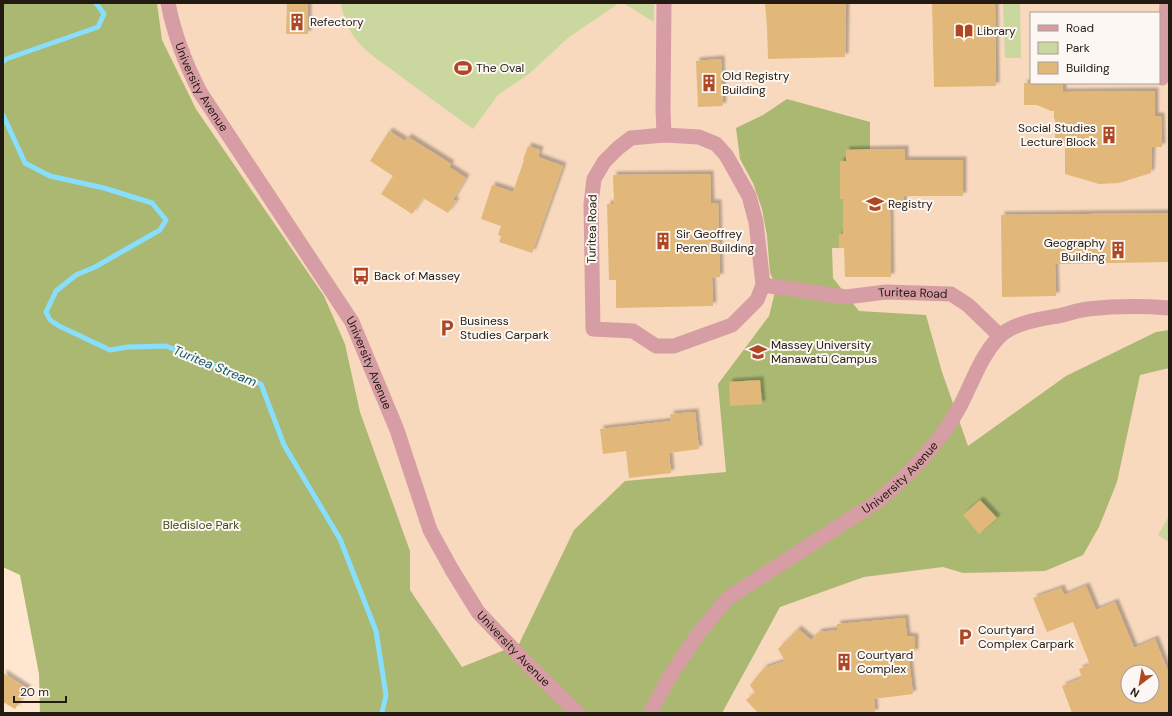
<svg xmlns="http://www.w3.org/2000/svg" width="1172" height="716" font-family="'DM Sans',sans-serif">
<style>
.built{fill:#f8d9bd;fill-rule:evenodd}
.green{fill:#cad79e}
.forest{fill:#aab872}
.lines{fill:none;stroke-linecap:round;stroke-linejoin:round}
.stream{stroke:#88defd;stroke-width:5}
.building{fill:#e1b879;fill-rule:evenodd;filter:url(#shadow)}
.minor{stroke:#d79da4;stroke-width:15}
.labels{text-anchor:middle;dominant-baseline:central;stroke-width:4;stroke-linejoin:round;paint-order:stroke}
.poi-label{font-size:12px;fill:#231a12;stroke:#fcf7f2;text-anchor:start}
.street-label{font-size:12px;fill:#231a12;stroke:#fcf7f2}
.park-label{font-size:12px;fill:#424a17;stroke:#fcf7f2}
.water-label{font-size:13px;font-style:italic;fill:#0e576c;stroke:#fcf7f2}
</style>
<defs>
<filter id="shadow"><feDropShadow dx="3.5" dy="-3.5" stdDeviation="1" flood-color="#0004"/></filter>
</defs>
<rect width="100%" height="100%" fill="#ffe6cf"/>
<path class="built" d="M 157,3 L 1169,3 L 1169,713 L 432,713 L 462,667 L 410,590 L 410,551 L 360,412 L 345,344 L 324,296 L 196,109 L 162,40 ZM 1031,13 L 1159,13 L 1159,83 L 1031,83 ZM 1128,672 L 1152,672 L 1152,696 L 1128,696 Z"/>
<path class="green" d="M 341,3 L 619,3 L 568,38 L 530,73 L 498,95 L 473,129 C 448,111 423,93 399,75 C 384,64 365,52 354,37 C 347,26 343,16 341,3 Z
M 623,3 L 654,3 L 654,22 Z
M 1003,3 L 1020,3 L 1021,58 L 1005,58 Z
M 1169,516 L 1169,542 L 1158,535 Z"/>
<path class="forest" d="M 3,3 L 157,3 L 162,40 L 196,109 L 324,296 L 345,344 L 360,412 L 410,551 L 410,590 L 462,667 L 519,644 L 574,530 L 625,481 L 726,472 L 718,384 L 769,316 L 778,280 L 773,279 L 770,273 L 767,236 L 762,209 L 753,183 L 740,159 L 736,128 L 763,115 L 787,99 L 870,122 L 870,149 L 846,150 L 846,161 L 840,161 L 840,198 L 846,198 L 843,234 L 839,234 L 839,248 L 832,248 L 833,278 L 859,311 L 926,315 L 942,372 L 968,446 L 1066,376 L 1156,332 L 1169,330 L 1169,368 L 1140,375 L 1117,482 L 1099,527 L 1083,555 L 1045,571 L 963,573 L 943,567 L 864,577 L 780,607 L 722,713 L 40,713 L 39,674 L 20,575 L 3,567 Z"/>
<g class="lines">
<path class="stream" d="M 3,62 L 6,59 L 98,27 L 104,14 L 96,3
M 3,115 L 25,163 L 50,176 L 104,188 L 152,203 L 166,220 L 160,230 L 95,267 L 76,275 L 56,291 L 46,312 L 50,320 L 59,326 L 110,350 L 128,347 L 166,346 L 261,384 L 284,445 L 340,539 L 376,631 L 386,695 L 382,713"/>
</g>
<path class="building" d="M 287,3 L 308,3 L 308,34 L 286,34 Z
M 765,3 L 846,3 L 845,57 L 768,59 L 767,27 Z
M 932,3 L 995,3 L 996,86 L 934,87 Z
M 721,59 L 723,106 L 698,107 L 696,61 Z
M 1024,83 L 1063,83 L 1063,92 L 1155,91 L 1155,116 L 1161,116 L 1162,147 L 1152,147 L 1151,173 L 1119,183 L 1099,184 L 1065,174 L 1065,144 L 1061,144 L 1061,138 L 1055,138 L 1055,119 L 1054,119 L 1054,111 L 1051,111 L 1037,105 L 1024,105 Z
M 389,131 L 405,141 L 408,137 L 451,164 L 449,167 L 466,178 L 453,200 L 456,201 L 448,213 L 423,198 L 412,214 L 381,194 L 393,176 L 370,161 Z
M 528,146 L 540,150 L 538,157 L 563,166 L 532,253 L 499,242 L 501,236 L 498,235 L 501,226 L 481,219 L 492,185 L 513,192 L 524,160 L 523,160 Z
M 905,149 L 905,160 L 963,160 L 963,196 L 903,196 L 904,210 L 890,210 L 891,277 L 845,277 L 844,248 L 839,248 L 839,234 L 843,234 L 843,199 L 840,199 L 840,161 L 846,161 L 846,150 Z
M 710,174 L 711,203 L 718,203 L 720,277 L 712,278 L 713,306 L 616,308 L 616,280 L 609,280 L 607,204 L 614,204 L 613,175 Z
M 1169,213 L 1169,262 L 1055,264 L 1056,296 L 1002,297 L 1001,215 Z
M 760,380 L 762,404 L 730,406 L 729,382 Z
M 695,412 L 699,449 L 669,453 L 671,473 L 629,478 L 626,451 L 603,454 L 600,429 L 671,421 L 670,414 Z
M 980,500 L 997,518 L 979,534 L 963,515 Z
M 1086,586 L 1096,610 L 1115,602 L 1134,648 L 1155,639 L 1169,674 L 1169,713 L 1072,713 L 1062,686 L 1082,678 L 1079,669 L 1090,665 L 1073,622 L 1047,632 L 1033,598 L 1061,588 L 1064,595 ZM 1128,672 L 1152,672 L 1152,696 L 1128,696 Z
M 905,618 L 907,636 L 915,637 L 915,653 L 908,652 L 913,694 L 874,699 L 875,713 L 758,713 L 746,700 L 755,693 L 750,685 L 764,668 L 785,661 L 778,649 L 798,629 L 811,640 L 819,632 L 837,630 L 837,624 Z
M 3,673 L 28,689 L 15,709 L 3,702 Z"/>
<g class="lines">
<g class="minor">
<path id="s1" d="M 168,3 C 174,34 185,63 200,92 L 352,322 L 397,430 L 430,530 L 452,570 L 478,612 L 530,667 L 578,713"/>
<path d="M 664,3 L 663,109 L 664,135"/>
<path d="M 1162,78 L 1167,3"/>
<path d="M 664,135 L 699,137 L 716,144 L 726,155 L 749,196 L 756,222 L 763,285 L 757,300 L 732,325 L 674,346 L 656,346 L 633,331 L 593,329 L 591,204 L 594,179 L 604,162 L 618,148 L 631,138 Z"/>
<path id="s2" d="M 763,285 L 846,297 L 886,292 L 951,294 L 968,305 L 1000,336"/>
<path id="s3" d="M 650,713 L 669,678 L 698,634 L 728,598 L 878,501 C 910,474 939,444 959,408 C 972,384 980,357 999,337 C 1012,323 1041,319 1058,316 C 1068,314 1078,310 1088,309 C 1115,306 1142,306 1169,308"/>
</g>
</g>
<defs>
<g id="building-bare" transform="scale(1.38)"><path d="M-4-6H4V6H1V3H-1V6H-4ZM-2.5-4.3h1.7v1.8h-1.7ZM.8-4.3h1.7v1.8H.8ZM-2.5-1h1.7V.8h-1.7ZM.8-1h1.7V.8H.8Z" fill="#af4725" stroke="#fcf7f2" stroke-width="2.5" paint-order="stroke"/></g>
<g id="library-bare" transform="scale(1.38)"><path d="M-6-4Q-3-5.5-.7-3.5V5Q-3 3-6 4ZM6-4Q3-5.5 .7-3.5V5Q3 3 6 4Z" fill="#af4725" stroke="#fcf7f2" stroke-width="2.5" paint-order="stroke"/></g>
<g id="stadium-bare" transform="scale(1.38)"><path d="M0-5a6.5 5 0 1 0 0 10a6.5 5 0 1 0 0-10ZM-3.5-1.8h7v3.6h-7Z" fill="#af4725" stroke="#fcf7f2" stroke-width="2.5" paint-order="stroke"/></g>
<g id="university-bare" transform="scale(1.38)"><path d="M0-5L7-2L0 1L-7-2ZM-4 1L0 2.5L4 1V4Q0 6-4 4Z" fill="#af4725" stroke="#fcf7f2" stroke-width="2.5" paint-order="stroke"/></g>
<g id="bus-bare" transform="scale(1.38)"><path d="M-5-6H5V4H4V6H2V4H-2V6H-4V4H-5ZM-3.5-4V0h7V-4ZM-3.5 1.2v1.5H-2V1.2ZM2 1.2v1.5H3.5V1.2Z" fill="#af4725" stroke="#fcf7f2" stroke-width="2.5" paint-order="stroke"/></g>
<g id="parking-bare" transform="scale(1.38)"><path d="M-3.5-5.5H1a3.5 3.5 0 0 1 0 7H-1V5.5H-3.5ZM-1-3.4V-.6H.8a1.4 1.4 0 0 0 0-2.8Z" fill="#af4725" stroke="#fcf7f2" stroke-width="2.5" paint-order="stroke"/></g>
</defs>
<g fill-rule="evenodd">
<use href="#building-bare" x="297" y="22"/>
<use href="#library-bare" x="964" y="31"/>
<use href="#stadium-bare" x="463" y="68"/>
<use href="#building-bare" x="709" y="83"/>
<use href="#building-bare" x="1109" y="135"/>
<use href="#university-bare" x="875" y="204"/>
<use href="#building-bare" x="663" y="241"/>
<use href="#building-bare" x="1118" y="250"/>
<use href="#bus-bare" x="361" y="276"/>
<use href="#parking-bare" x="447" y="328"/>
<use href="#university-bare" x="758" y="352"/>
<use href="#parking-bare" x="965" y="637"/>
<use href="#building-bare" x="844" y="662"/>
</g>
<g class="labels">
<g class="poi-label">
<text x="310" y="22">Refectory</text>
<text x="977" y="31">Library</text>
<text x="476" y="68">The Oval</text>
<text x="722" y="76">Old Registry<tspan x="722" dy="14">Building</tspan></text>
<text x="1096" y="128" text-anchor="end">Social Studies<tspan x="1096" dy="14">Lecture Block</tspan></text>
<text x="888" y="204">Registry</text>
<text x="676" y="234">Sir Geoffrey<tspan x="676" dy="14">Peren Building</tspan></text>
<text x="1105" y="243" text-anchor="end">Geography<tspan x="1105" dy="14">Building</tspan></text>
<text x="374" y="276">Back of Massey</text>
<text x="460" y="321">Business<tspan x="460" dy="14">Studies Carpark</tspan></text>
<text x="771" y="345">Massey University<tspan x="771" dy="14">Manawatū Campus</tspan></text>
<text x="978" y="630">Courtyard<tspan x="978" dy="14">Complex Carpark</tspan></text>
<text x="857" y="655">Courtyard<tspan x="857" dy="14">Complex</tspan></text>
</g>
<g class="street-label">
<text stroke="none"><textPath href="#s1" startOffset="91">University Avenue</textPath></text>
<text transform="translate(592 229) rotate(-89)">Turitea Road</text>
<text stroke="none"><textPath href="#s2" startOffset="151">Turitea Road</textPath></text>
<text stroke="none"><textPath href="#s1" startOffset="415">University Avenue</textPath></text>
<text stroke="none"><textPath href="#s3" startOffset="350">University Avenue</textPath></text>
<text stroke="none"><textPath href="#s1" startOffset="739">University Avenue</textPath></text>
</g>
<g class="park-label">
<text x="201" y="525">Bledisloe Park</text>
</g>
<g class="water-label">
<text transform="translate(215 366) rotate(22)">Turitea Stream</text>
</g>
</g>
<rect width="1172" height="716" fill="none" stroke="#231a12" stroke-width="8"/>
<rect x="1030" y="12" width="130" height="72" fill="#fcf7f2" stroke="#a59f98"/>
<rect x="1038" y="25" width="20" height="6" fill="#d79da4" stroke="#a59f98"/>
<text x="1066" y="32" font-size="12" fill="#231a12">Road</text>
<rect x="1038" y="42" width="20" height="12" fill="#cad79e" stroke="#a59f98"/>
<text x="1066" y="52" font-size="12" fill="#231a12">Park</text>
<rect x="1038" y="62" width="20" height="12" fill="#e1b879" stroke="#a59f98"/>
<text x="1066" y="72" font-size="12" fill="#231a12">Building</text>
<g transform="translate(1140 684) rotate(211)"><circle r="19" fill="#fcf7f2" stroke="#a59f98"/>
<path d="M0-3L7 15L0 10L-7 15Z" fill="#af4725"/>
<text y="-6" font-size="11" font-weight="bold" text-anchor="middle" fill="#231a12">N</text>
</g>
<path d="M14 696v6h52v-6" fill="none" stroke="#231a12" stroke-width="2"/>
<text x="20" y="696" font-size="12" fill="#231a12" stroke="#fcf7f2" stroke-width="3" paint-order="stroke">20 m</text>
</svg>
